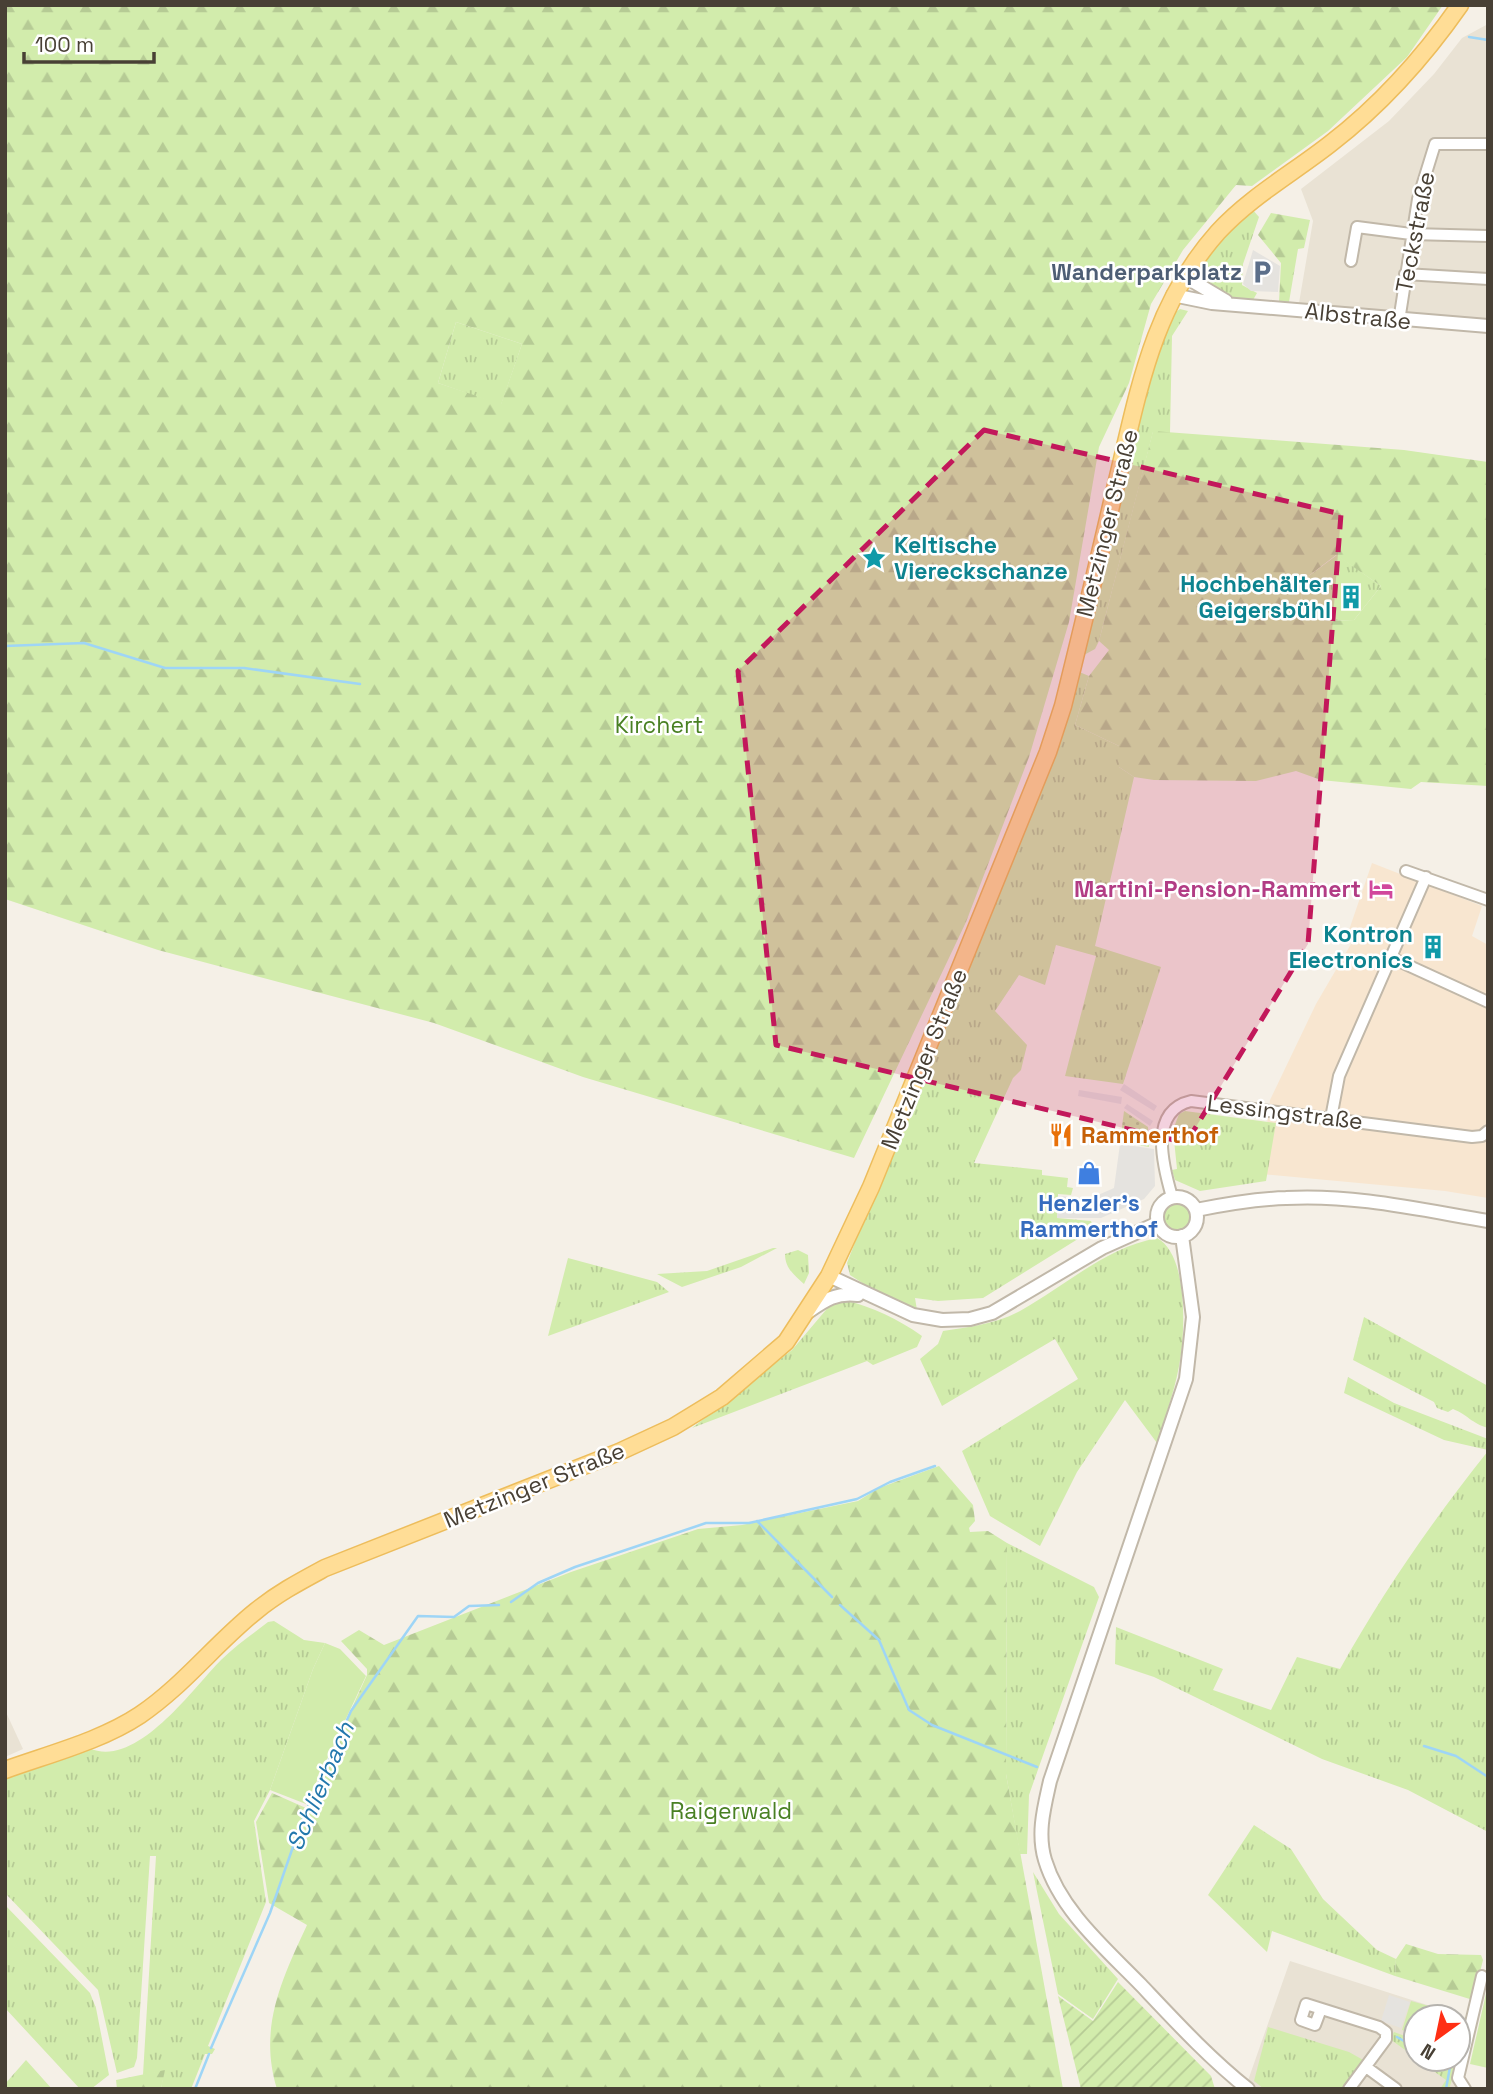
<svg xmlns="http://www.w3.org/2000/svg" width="1493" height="2094" font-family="'Space Grotesk',sans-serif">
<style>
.residential{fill:#e9e2d4;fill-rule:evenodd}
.commercial{fill:#f8e6d0}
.grass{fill:url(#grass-tufts)}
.forest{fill:url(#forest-firs);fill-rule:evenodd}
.park{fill:url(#park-dots)}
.garden{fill:url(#garden-furrows)}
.pitch{fill:#d2ecac}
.parking{fill:#e5e3df}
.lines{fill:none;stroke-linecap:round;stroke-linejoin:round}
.stream{stroke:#9ed5f6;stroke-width:2.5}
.minor-casing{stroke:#c1b8a9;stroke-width:14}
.tertiary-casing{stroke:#c1b8a9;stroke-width:16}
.primary-casing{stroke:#edbd5c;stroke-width:19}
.minor{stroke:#fff;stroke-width:10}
.tertiary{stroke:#fff;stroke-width:12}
.primary{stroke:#ffdd96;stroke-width:16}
.marked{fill:#c2185b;fill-opacity:0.2;stroke:#c2185b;stroke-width:5;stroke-dasharray:14 9;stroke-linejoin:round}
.labels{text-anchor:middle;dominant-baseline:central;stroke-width:5;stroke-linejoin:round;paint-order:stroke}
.street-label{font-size:23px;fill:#484035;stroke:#fff}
.service-label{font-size:23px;font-weight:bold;fill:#4e5e75;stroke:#fff;text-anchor:end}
.culture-label{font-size:23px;font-weight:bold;fill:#0d838f;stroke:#fff;text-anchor:end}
.park-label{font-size:23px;fill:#498023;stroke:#fff}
.hotel-label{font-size:23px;font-weight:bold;fill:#b23c85;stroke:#fff;text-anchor:end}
.food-label{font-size:23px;font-weight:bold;fill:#c56008;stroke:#fff;text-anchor:start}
.shop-label{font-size:23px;font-weight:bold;fill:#366cbe;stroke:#fff}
.water-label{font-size:24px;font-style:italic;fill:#2378ad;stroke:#fff}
</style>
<defs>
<pattern id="grass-tufts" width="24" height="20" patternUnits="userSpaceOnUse" patternTransform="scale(1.75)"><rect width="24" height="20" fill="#d2ecac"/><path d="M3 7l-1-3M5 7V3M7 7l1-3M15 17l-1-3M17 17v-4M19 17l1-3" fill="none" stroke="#b6cb95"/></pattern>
<pattern id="forest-firs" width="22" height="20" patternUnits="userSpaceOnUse" patternTransform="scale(1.75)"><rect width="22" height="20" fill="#d2ecac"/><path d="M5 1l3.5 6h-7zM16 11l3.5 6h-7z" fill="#b6cb95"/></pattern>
<pattern id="park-dots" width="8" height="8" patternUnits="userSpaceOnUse" patternTransform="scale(1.75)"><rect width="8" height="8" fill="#d2ecac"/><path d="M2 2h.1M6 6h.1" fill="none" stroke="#b6cb95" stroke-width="1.8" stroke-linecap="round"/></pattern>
<pattern id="garden-furrows" width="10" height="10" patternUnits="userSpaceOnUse" patternTransform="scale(1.75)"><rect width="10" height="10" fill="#d2ecac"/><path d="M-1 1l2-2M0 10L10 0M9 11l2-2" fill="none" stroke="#b6cb95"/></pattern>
</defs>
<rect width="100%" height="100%" fill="#f5f0e7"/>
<path class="residential" d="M 1488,24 L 1488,321 L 1414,318 L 1299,303 L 1313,221 L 1301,189 L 1389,121 L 1434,74 L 1462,38 Z
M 5,1710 L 23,1749 L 5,1757 Z
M 1290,1961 L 1471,2019 L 1464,2085 L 1473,2089 L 1245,2089 ZM 1416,2017 L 1458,2017 L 1458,2059 L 1416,2059 Z"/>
<path class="commercial" d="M 1372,863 L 1482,906 L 1472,936 L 1488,945 L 1488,1198 L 1445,1191 L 1261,1174 L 1270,1100 L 1316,1004 L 1351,944 L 1349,930 Z"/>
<path class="grass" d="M 1252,209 L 1259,217 L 1243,264 L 1242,285 L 1257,293 L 1253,300 L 1228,297 L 1196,278 C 1195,256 1236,224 1252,209 Z
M 1180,309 L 1188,311 L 1172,336 L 1170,433 L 1153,432 L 1099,641 L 1095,649 L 1084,655 L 1147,382 L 1173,314 Z
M 456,322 L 522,344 L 501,405 L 438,383 Z
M 1337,555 L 1381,586 L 1354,620 L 1324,621 L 1301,603 L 1302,581 Z
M 1077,671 L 1089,676 L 1075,725 L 1119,746 L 1119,767 L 1134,777 L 1095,946 L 1161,967 L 1123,1084 L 1065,1076 L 1096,956 L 1056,945 L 1045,985 L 1019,975 L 995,1011 L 1027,1045 L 1021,1070 L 1013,1078 L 974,1163 L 1042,1170 L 1042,1175 L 1068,1178 L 1067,1187 L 1073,1188 L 1071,1195 L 1058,1194 L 1057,1218 L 1091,1221 L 1094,1229 L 983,1298 L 938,1301 L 915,1298 L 917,1310 L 870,1288 L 850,1275 L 847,1263 Z
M 1185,1111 L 1276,1123 L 1266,1181 L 1200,1191 L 1175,1180 L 1172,1170 L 1177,1169 L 1173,1130 L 1179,1114 Z
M1163 1216a14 14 0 1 1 28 0a14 14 0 1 1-28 0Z
M 1157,1238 C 1187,1254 1185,1324 1181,1354 C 1177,1384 1166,1415 1157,1443 L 1125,1400 L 1077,1472 L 1040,1546 L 990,1516 L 962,1451 L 1078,1379 L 1055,1339 L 942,1406 L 920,1359 L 938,1344 L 943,1331 C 970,1327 996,1324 1020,1311 C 1065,1286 1105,1248 1157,1238 Z
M 773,1248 L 777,1248 L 741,1267 L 682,1287 L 657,1274 L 707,1271 Z
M 798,1250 L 808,1255 L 809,1273 L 804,1284 C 794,1275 785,1268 785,1254 Z
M 568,1258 L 657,1282 L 669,1292 L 548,1336 Z
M 844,1300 C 873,1307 898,1319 922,1336 L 917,1347 L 873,1365 L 867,1361 L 692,1428 L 792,1350 L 831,1304 Z
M 1364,1317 L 1488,1386 L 1488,1428 C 1471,1423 1468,1415 1453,1409 L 1448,1412 L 1437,1408 L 1434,1402 L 1353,1360 Z
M 1348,1377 L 1394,1403 L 1488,1439 L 1488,1450 L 1444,1440 L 1344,1393 Z
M 1488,1451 L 1488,1832 L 1408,1790 L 1322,1759 L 1154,1677 L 1115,1664 L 1116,1627 L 1223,1669 L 1213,1690 L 1271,1710 L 1297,1657 L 1340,1669 C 1383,1592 1433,1520 1488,1451 Z
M 1007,1543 L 1094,1587 L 1099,1597 L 1029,1795 L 1027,1854 L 1020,1854 L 1006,1774 Z
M 274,1621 L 304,1640 L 325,1643 L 313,1669 L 270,1790 L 254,1821 L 266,1902 L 208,2046 L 215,2049 L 212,2054 L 205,2054 L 191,2089 L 161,2089 L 164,2071 L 143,2075 L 156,1856 L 150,1856 L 137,2058 L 134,2067 L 117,2073 L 98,1990 L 5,1893 L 5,1778 L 89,1748 C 136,1770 193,1688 221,1660 C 235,1646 253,1634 268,1622 Z
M 1254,1825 L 1291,1849 L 1323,1899 L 1377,1950 L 1396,1959 L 1395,1976 L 1272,1931 L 1267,1952 L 1208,1895 Z
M 1033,1872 L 1059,1914 L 1118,1979 L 1093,2019 L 1058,1994 Z
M 5,1905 L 90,1993 L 96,2008 L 109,2075 L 91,2089 L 80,2089 L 5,2008 Z
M 1411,2001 L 1436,2008 L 1433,2017 L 1416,2017 L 1416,2035 L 1402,2030 Z
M 1268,2027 L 1349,2052 L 1365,2061 L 1345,2089 L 1264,2089 L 1254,2081 Z
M 1394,2032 L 1416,2040 L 1416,2058 L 1390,2039 Z
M 1459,2054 L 1460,2055 L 1449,2089 L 1440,2089 L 1446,2080 L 1417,2059 L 1458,2059 Z
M 26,2060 L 52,2089 L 5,2089 L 5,2084 Z"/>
<path class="forest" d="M 5,5 L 1443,5 L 1407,57 L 1328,131 L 1252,186 L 1236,185 L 1183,250 L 1151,304 L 1129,383 L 1099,447 L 1069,622 L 1029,757 L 966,922 L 854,1158 L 583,1077 L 434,1023 L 158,950 L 5,899 ZM 456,322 L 522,344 L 501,404 L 438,383 Z
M 1271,213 L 1310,220 L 1304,248 L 1298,249 L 1289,302 L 1279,302 L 1281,263 L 1258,235 Z
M 1153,431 L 1404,450 L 1488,462 L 1488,786 L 1421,782 L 1411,789 L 1321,780 L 1296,771 L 1256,781 L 1154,780 L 1134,777 L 1119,767 L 1119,746 L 1075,725 L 1089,676 L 1109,650 L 1099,641 ZM 1336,555 L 1381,586 L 1354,620 L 1324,621 L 1301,603 L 1302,581 Z
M 939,1466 L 973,1505 L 975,1521 L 969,1528 L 970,1532 L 988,1531 L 1007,1543 L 1006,1774 L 1063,2089 L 277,2089 C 258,2028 282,1979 307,1925 L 269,1903 L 256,1822 L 272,1793 L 306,1808 L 367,1675 L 367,1669 L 341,1641 L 359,1630 L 384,1645 L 571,1572 L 698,1529 L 742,1525 L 858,1501 L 879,1488 Z
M 1406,1944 L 1438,1954 L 1481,1955 L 1483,1960 L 1473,2000 L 1395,1976 L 1396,1959 Z
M 165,2070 L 161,2089 L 117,2089 L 116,2080 Z"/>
<path class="park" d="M 1124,1111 L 1148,1127 L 1149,1147 L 1120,1142 Z"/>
<path class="garden" d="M 1118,1982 L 1211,2076 L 1215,2089 L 1081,2089 L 1058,1996 L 1093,2021 Z"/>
<path class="pitch" d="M 325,1643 L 340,1649 L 366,1676 L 306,1804 L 270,1790 L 313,1669 Z
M 1488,1985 L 1488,2068 L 1470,2064 Z"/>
<path class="parking" d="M 1253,250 L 1280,266 L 1278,292 L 1251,291 L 1243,284 Z
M 1124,1084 L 1157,1106 L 1154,1111 L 1120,1090 Z
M 1079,1090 L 1122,1097 L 1121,1104 L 1078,1096 Z
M 1127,1104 L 1153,1121 L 1150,1126 L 1124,1108 Z
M 1120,1144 L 1154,1149 L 1155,1186 L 1144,1199 L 1101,1218 L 1057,1218 L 1059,1196 L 1089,1199 L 1114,1188 Z
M 1389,1995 L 1410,2002 L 1401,2028 L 1381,2021 Z"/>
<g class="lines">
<path class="stream" d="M 1469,37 L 1488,40
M 5,646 L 84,643 L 165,668 L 244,668 L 360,684
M 757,1521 L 832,1597
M 511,1602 L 538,1583 L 575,1567 L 706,1523 L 749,1523 L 857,1499 L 890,1482 L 935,1466
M 840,1605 L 879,1640 L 909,1710 L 932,1725 L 1037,1767
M 1424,1746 L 1456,1756 L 1488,1777
M 1397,2037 L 1416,2048
M 211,2048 L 270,1913 L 303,1818 L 351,1711 L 418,1616 L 454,1617 L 469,1606 L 499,1605
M 195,2089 L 209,2054
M 1446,2089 L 1450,2067"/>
<g class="minor-casing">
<path id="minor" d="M 1351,261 L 1357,227 L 1411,234 L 1488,236
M 1405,274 L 1488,279
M 1399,321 L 1418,199 L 1435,144 L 1488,144
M 1406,871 L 1488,900
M 1392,958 L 1488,1002
M 1331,1118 L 1339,1076 L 1426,877
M 1172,1197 C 1163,1166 1148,1111 1191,1101 L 1472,1137 L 1482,1136 L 1488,1131
M 1321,2009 L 1315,2025 L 1301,2020 L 1306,2004 L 1379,2027 L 1386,2032 L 1386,2039 L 1349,2089
M 1366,2067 L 1396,2089
M 1465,2089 L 1458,2078 L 1482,1976"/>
</g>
<g class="tertiary-casing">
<path id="tertiary" d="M 1184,276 L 1226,301
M 1173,295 L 1212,303 L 1488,326
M1157 1217a20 20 0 1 1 40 0a20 20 0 1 1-40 0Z
M 1196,1210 C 1226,1204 1255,1199 1286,1198 C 1353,1194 1422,1210 1488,1221
M 1182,1236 L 1193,1317 L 1186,1379 L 1050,1781 C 1044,1808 1037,1833 1045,1860 C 1060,1910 1105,1948 1141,1985 C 1175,2021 1209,2058 1248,2089
M 829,1276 L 913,1315 L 942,1320 L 970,1319 L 992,1313 L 1102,1248 L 1158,1223
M 808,1312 C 825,1300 837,1292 858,1295"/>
</g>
<g class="primary-casing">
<path id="primary" d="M 5,1770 C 49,1754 101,1741 140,1715 C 183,1686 216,1643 256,1611 C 278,1593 301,1581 325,1568 L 619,1452 L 673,1427 L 722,1397 L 786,1342 L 829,1276 L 871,1187 L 1048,752 L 1063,706 C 1081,634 1098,562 1115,489 C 1138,395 1151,307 1218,232 C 1250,197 1293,173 1330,144 C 1382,104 1423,58 1460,5"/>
</g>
<use href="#minor" class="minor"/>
<use href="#tertiary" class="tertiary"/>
<use href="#primary" class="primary"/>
</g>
<path class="marked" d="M 984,430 L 1341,514 L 1308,944 L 1186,1143 L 776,1045 L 738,671 Z"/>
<defs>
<g id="parking-bare" transform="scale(1.89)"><path d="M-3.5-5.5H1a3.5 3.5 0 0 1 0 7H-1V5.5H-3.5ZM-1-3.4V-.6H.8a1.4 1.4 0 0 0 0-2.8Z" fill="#5c6f8a" stroke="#fff" stroke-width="2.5" paint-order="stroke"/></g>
<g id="sight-bare" transform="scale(1.89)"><path d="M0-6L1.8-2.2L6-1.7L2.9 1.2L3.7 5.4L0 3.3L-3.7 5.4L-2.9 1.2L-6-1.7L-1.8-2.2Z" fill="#0f9aa8" stroke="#fff" stroke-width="2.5" paint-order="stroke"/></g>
<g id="building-bare" transform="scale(1.89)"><path d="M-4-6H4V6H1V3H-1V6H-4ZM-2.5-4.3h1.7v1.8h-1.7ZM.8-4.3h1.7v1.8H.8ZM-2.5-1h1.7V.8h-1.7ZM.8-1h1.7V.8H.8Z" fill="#0f9aa8" stroke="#fff" stroke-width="2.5" paint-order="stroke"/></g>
<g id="hotel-bare" transform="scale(1.89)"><path d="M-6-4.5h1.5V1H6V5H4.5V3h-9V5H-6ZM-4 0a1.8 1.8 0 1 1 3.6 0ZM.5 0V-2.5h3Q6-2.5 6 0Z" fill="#d1479c" stroke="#fff" stroke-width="2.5" paint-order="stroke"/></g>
<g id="restaurant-bare" transform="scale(1.89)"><path d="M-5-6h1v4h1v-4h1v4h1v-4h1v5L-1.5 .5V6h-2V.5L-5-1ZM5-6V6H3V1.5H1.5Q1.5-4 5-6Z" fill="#e8710a" stroke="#fff" stroke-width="2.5" paint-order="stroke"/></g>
<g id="shop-bare" transform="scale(1.89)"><path d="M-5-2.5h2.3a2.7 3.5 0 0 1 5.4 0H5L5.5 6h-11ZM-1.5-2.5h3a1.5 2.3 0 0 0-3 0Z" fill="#3f7fe0" stroke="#fff" stroke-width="2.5" paint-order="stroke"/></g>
</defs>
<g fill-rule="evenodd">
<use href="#parking-bare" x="1262" y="272"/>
<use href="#sight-bare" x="874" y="558"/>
<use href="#building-bare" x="1351" y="597"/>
<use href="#hotel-bare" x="1381" y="889"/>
<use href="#building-bare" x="1433" y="947"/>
<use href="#restaurant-bare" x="1061" y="1135"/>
<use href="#shop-bare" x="1089" y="1173"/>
</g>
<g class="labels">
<g class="street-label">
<text transform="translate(1415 232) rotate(-79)">Teckstraße</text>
<text transform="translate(1358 316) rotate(6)">Albstraße</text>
<text transform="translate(1107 523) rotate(-76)">Metzinger Straße</text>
<text transform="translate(924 1059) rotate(-68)">Metzinger Straße</text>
<text transform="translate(1285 1112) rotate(7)">Lessingstraße</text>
<text transform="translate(534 1485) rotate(-22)">Metzinger Straße</text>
</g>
<g class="service-label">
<text x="1242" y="272">Wanderparkplatz</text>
</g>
<g class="culture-label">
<text x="894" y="545" text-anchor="start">Keltische<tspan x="894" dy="26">Viereckschanze</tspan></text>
<text x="1331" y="584">Hochbehälter<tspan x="1331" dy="26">Geigersbühl</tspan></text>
<text x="1413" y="934">Kontron<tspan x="1413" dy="26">Electronics</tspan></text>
</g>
<g class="park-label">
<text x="659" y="725">Kirchert</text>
<text x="731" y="1811">Raigerwald</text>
</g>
<g class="hotel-label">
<text x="1361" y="889">Martini-Pension-Rammert</text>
</g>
<g class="food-label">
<text x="1081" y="1135">Rammerthof</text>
</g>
<g class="shop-label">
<text x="1089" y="1203">Henzler's<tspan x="1089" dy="26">Rammerthof</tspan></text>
</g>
<g class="water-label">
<text transform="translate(320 1786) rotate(-67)">Schlierbach</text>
</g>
</g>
<rect width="1493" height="2094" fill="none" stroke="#484035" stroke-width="14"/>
<g transform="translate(1437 2038) rotate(213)"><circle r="33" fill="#ffffff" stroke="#b6b3ae" stroke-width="2"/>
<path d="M0-5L12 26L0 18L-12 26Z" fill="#ff2f14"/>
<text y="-10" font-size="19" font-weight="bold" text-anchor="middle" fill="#484035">N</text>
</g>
<path d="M24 52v10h130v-10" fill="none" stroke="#484035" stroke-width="3.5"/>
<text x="35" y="52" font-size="21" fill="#484035" stroke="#ffffff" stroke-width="5" paint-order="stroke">100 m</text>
</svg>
